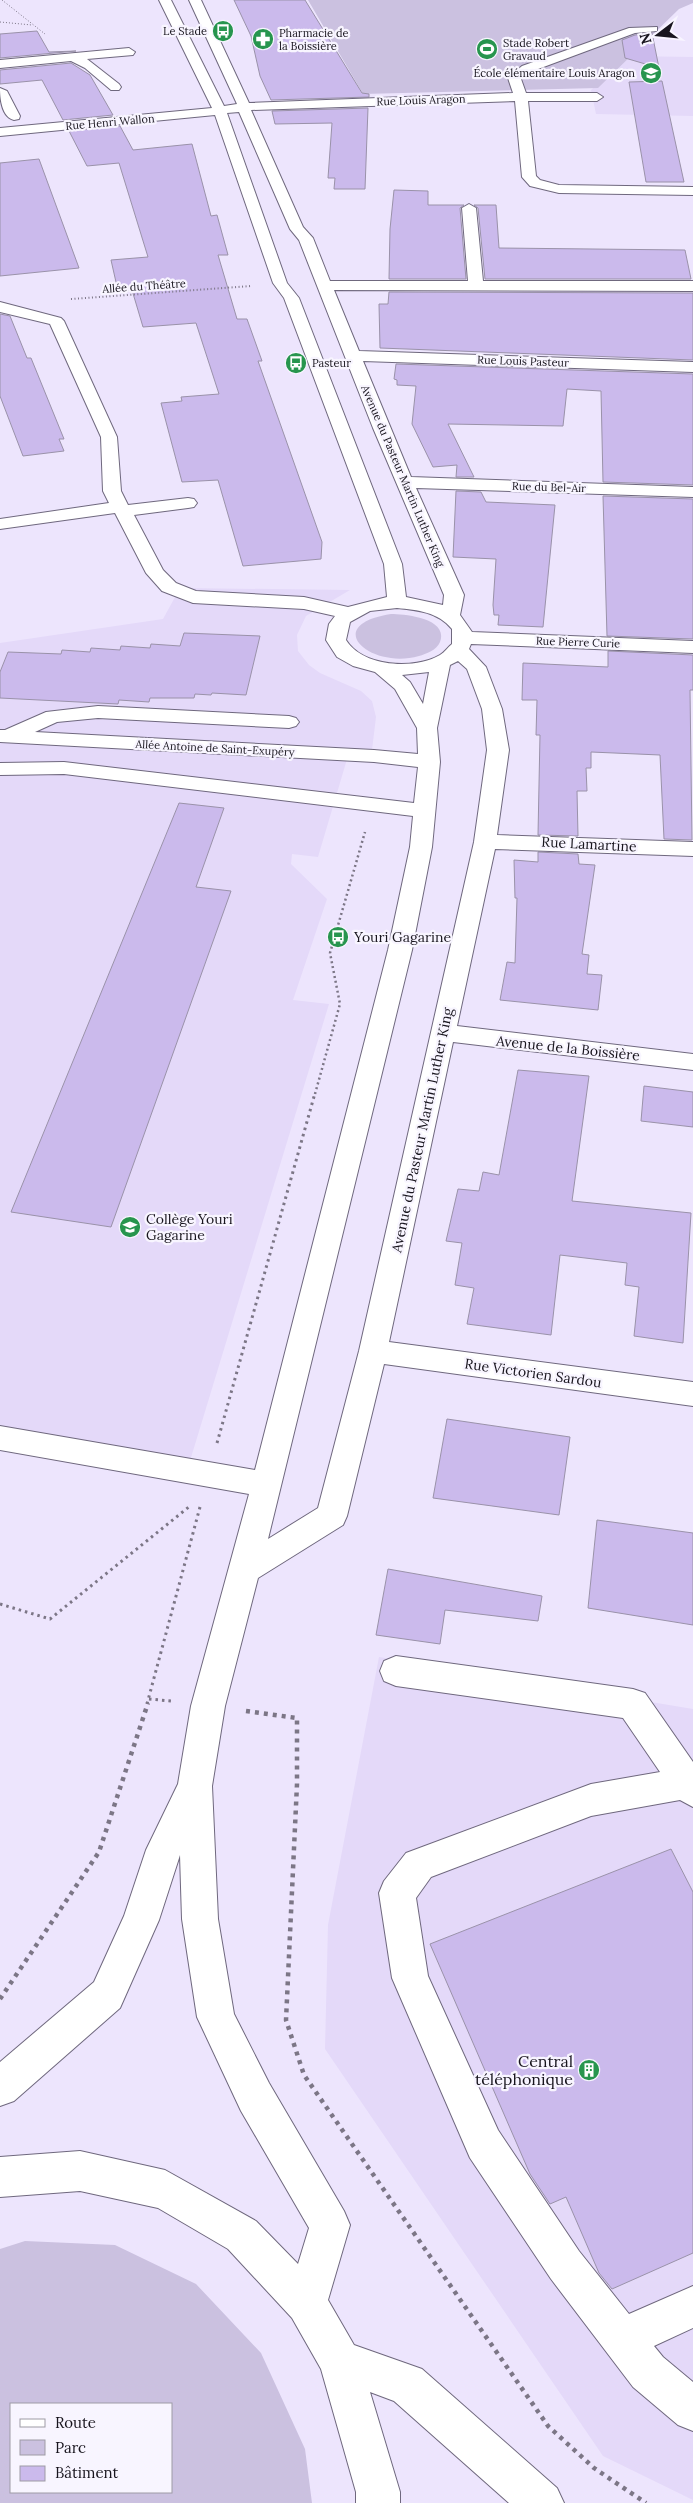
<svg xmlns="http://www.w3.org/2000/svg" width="693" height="2503" font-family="Lora,serif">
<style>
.built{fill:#e4d9f9}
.green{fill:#cbc1e0;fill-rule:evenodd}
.building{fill:#cbbaec;stroke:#9a92a9}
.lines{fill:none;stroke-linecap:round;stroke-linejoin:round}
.minor-casing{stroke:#6f687e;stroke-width:2}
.path-far4{stroke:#7c7686;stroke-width:1;stroke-dasharray:1 2;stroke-linecap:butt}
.path-far3{stroke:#7c7686;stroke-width:2;stroke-dasharray:1 2.5;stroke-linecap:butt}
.path-far2{stroke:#7c7686;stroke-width:2.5;stroke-dasharray:2 3;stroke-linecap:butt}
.path-far1{stroke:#7c7686;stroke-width:3;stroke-dasharray:2.5 4;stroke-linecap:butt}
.path{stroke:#7c7686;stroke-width:4.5;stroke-dasharray:4 5;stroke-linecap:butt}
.minor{fill:#fff;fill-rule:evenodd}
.labels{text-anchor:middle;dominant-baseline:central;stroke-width:4.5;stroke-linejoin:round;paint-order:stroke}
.far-poi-label{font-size:11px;fill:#18151e;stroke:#f8f5ff;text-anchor:start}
.far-street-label{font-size:11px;fill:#18151e;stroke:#f8f5ff}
.street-label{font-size:14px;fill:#18151e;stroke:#f8f5ff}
.poi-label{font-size:14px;fill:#18151e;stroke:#f8f5ff;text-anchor:start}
.near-poi-label{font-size:16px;fill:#18151e;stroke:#f8f5ff;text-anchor:end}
</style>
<rect width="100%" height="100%" fill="#ede5fd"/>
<path class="built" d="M 626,56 L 693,57 L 693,116 L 596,114 L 591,90 Z
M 180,588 L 350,590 L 306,616 L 297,635 L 298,651 L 309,665 L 320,673 L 361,691 L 372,701 L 376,717 L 372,750 L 350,749 L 318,857 L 292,854 L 291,864 L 327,899 L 293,1000 L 329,1004 L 186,1474 L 0,1451 L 0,643 L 163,619 Z
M 379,1657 L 693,1709 L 693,2500 L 603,2456 L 325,2049 L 328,1925 Z"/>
<path class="green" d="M 308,0 L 693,0 L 693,3 L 679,9 L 598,88 L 363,94 Z
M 391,614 C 404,614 449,618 440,642 C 437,650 426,654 419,656 C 370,670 320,625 391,614 Z
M 25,2241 L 115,2245 L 196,2284 L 261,2353 L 305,2449 L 312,2503 L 0,2503 L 0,2249 ZM 11,2404 L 171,2404 L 171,2492 L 11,2492 Z"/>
<path class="building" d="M 234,0 L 305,0 L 362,93 L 369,94 L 369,97 L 271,100 L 260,76 L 251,36 Z
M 37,31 L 49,52 L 76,51 L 0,58 L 0,34 Z
M 652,33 L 659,68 L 625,58 L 622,40 L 635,35 Z
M 71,63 L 90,75 L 113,115 L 63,120 L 42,80 L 0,84 L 0,70 Z
M 662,81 L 684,182 L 646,182 L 629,82 Z
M 368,108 L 365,189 L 334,189 L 335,178 L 328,178 L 332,123 L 275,124 L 272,111 Z
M 120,126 L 133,150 L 192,144 L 211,216 L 217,215 L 228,255 L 218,255 L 237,319 L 247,319 L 262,361 L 258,361 L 322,542 L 321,559 L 243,566 L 218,480 L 182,482 L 161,403 L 182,401 L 181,397 L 219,394 L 196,323 L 143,327 L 132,290 L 118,291 L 111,260 L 148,257 L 119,163 L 87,166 L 69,131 Z
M 39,159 L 79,268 L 0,276 L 0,163 Z
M 394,190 L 428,191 L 428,205 L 464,205 L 460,208 L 466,279 L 389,279 L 390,229 Z
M 474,205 L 496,205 L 499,248 L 685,250 L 691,279 L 485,279 L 478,208 Z
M 389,292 L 693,293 L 693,360 L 380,348 L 379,304 L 388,304 Z
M 0,314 L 10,316 L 27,358 L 31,358 L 64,439 L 59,439 L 64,451 L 23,456 L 0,396 Z
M 396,364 L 693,374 L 693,485 L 603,482 L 601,391 L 567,389 L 563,426 L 448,424 L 474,477 L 456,477 L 457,465 L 433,467 L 412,424 L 416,386 L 397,385 L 397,380 L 394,379 Z
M 456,491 L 481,492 L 486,502 L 555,505 L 543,627 L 498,625 L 499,615 L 494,615 L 493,605 L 496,559 L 453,557 Z
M 603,496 L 693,499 L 693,639 L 607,636 Z
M 184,633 L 260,636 L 246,695 L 212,693 L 211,695 L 195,694 L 194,698 L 150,698 L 149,702 L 119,700 L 118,704 L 0,698 L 0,672 L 8,652 L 61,654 L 62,650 L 90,652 L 91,648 L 120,650 L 121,646 L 150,648 L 151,644 L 180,646 Z
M 608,651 L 693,655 L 693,690 L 690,690 L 692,840 L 664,839 L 660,755 L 591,752 L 591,768 L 586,768 L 587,791 L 577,791 L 578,836 L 538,835 L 540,735 L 536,735 L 537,700 L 522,700 L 523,663 L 608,667 Z
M 179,803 L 224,808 L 196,887 L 231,891 L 111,1227 L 11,1212 Z
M 538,852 L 578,854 L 579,864 L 595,865 L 582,954 L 589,955 L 587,974 L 602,975 L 598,1010 L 500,1000 L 507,962 L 515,963 L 517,898 L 515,898 L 514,860 L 538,862 Z
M 518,1070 L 589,1076 L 572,1201 L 691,1213 L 683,1343 L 634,1336 L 639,1287 L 625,1285 L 627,1263 L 560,1255 L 551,1335 L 467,1324 L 474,1288 L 455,1285 L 462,1243 L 446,1241 L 458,1189 L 479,1191 L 483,1172 L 499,1175 Z
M 644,1086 L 693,1092 L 693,1127 L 641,1121 Z
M 447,1419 L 570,1437 L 559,1515 L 433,1498 Z
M 597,1520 L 693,1533 L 693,1625 L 588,1608 Z
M 388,1569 L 542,1596 L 538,1621 L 445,1610 L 440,1644 L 376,1635 Z
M 671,1849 L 693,1892 L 693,2253 L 612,2289 L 599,2273 L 566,2197 L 550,2204 L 530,2174 L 430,1944 Z"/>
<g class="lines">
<g class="minor-casing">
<path id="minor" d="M 159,0 L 171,0 L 224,106 L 237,104 L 189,0 L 201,0 L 249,103 L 513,93 L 508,78 L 522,66 L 629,28 L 657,27 L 657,31 L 635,33 L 530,72 L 521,79 L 526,93 L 597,93 L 603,97 L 597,101 L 528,101 L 536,176 L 540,180 L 559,185 L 693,187 L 693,195 L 559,193 L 530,186 L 522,177 L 515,101 L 251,110 L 303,227 L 313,238 L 330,281 L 468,281 L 462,208 L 469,204 L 476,208 L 483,281 L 693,281 L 693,291 L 334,290 L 359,351 L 693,362 L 693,372 L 363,361 L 411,477 L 693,487 L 693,497 L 416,488 L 464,595 L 460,615 L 472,632 L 693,641 L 693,653 L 471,644 L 469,649 L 486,667 L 502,709 L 509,750 L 497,835 L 693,842 L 693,856 L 495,849 L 457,1026 L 693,1054 L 693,1070 L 453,1042 L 389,1342 L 693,1382 L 693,1406 L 384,1364 L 347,1516 L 343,1525 L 258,1578 L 225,1706 L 212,1786 L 218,1919 L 234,2014 L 269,2083 L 344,2211 L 350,2225 L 328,2300 L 354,2345 L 422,2369 L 557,2488 L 564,2503 L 509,2503 L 394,2401 L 370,2392 L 400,2492 L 400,2503 L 356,2503 L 356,2492 L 321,2369 L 292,2318 L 228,2249 L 158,2208 L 80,2191 L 0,2197 L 0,2157 L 80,2151 L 165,2170 L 256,2221 L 298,2264 L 309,2228 L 241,2111 L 197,2017 L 182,1919 L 180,1855 L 159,1920 L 120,2008 L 14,2101 L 0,2106 L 0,2062 L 94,1982 L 124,1916 L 146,1850 L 178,1784 L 191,1706 L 249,1494 L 0,1450 L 0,1426 L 255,1470 L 388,950 L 410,847 L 413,816 L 64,774 L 0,775 L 0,763 L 64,762 L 414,803 L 418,767 L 374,762 L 0,742 L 0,730 L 5,730 L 46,712 L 98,706 L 289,716 L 296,718 L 299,722 L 296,726 L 289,728 L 98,718 L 57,722 L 35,732 L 374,750 L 418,754 L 417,728 L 395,689 L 375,672 L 353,666 L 337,657 L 326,640 L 329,624 L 335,616 L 304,609 L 193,603 L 162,591 L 146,573 L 115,513 L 0,529 L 0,519 L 109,503 L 103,491 L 101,437 L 50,324 L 0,312 L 0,302 L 61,318 L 64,321 L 117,437 L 121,491 L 128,505 L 188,498 L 194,499 L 197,503 L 194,507 L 188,508 L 134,515 L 163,570 L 176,583 L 196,591 L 304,597 L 348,607 L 387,597 L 384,564 L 284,298 L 273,283 L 215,115 L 0,136 L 0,128 L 212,108 ZM 239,112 L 290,229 L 299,240 L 373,428 L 444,595 L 443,605 L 406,597 L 402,564 L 299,298 L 287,283 L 227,113 ZM 397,608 C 418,610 438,612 452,629 L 452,644 C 448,647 445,652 440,655 C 414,670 363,667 346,640 L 350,622 L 370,611 ZM 458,661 L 467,669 L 482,709 L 487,750 L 474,842 L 359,1351 L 318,1508 L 268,1539 L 412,950 L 432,847 L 440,762 L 437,728 L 450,665 ZM 429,672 L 423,704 L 410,682 L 402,675 Z
M 129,48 L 135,52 L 133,55 L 87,59 L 119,84 L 121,87 L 119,90 L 111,90 L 85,68 L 71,61 L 0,68 L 0,60 Z
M 0,88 L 7,91 L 20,116 L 19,119 L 14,120 C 2,117 0,99 0,88 Z
M 396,1656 L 633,1689 L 645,1693 L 693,1762 L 693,1807 L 680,1800 L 591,1816 L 431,1877 L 416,1898 L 428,1976 L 498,2130 L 579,2251 L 629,2314 L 693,2286 L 693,2328 L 654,2346 L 663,2357 L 693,2382 L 693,2431 L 678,2425 L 633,2387 L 551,2279 L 470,2158 L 392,1978 L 379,1893 L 384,1881 L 406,1853 L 591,1784 L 660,1772 L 623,1718 L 396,1686 L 384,1681 L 380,1671 L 384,1661 Z"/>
</g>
<path class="path-far4" d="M 2,0 L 45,34
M 0,22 L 32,25"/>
<path class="path-far3" d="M 71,299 L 251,286"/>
<path class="path-far2" d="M 315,1094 L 340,1004 L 330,953 L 365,832"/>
<path class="path-far1" d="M 217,1443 L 315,1093
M 0,1604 L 50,1619 L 190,1506
M 149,1699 L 171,1701
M 147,1704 L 200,1507"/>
<path class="path" d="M 246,1711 L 297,1718 L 297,1784 L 286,2020 L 304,2075 L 548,2426 L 594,2468 L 646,2503
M 0,1999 L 99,1852 L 148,1703"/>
<use href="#minor" class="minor"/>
</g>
<defs>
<g id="bus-disc" transform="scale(1.125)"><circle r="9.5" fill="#27954e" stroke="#f8f5ff"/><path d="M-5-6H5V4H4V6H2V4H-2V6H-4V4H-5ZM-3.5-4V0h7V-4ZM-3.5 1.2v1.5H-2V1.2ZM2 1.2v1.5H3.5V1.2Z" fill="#fff"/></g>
<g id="pharmacy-disc" transform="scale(1.125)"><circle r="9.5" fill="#27954e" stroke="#f8f5ff"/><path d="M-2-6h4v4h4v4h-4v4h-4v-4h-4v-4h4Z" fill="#fff"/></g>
<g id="stadium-disc" transform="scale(1.125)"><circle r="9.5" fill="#27954e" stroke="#f8f5ff"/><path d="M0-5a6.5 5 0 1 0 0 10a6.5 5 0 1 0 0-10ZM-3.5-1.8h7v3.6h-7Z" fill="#fff"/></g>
<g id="school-disc" transform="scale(1.125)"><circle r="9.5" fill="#27954e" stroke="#f8f5ff"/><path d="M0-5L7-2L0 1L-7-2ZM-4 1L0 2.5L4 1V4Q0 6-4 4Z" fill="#fff"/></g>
<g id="building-disc" transform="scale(1.125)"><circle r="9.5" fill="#27954e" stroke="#f8f5ff"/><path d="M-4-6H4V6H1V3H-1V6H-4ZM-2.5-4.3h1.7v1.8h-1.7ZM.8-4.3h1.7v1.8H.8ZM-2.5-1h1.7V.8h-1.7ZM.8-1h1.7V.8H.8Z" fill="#fff"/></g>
</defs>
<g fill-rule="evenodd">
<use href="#bus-disc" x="223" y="31"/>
<use href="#pharmacy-disc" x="263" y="39"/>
<use href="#stadium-disc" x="487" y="49"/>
<use href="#school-disc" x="651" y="73"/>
<use href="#bus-disc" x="296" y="363"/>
<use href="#bus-disc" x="338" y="937"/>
<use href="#school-disc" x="130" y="1227"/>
<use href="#building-disc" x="589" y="2070"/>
</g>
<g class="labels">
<g class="far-poi-label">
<text x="207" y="31" text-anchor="end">Le Stade</text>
<text x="279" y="33">Pharmacie de<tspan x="279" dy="13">la Boissière</tspan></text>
<text x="503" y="43">Stade Robert<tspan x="503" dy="13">Gravaud</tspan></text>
<text x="635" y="73" text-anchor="end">École élémentaire Louis Aragon</text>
<text x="312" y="363">Pasteur</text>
</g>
<g class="far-street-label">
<text transform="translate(421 100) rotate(-2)">Rue Louis Aragon</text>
<text transform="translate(110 122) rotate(-5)">Rue Henri Wallon</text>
<text transform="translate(144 286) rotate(-4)">Allée du Théâtre</text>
<text transform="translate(523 361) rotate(2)">Rue Louis Pasteur</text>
<text transform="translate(403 476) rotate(67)">Avenue du Pasteur Martin Luther King</text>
<text transform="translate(549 487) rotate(2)">Rue du Bel-Air</text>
<text transform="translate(578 642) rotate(2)">Rue Pierre Curie</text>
<text transform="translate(215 748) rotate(3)">Allée Antoine de Saint-Exupéry</text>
</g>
<g class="street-label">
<text transform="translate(589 844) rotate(3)">Rue Lamartine</text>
<text transform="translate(568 1048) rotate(6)">Avenue de la Boissière</text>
<text transform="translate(422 1130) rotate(-78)">Avenue du Pasteur Martin Luther King</text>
<text transform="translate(533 1373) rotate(8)">Rue Victorien Sardou</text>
</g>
<g class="poi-label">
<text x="354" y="937">Youri Gagarine</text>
<text x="146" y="1219">Collège Youri<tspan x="146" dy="16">Gagarine</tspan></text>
</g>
<g class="near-poi-label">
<text x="573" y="2061">Central<tspan x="573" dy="18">téléphonique</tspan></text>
</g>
</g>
<rect x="10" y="2403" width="162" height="90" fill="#f8f5ff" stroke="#9e9ba5"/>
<rect x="20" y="2419" width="25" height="8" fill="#ffffff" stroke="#9e9ba5"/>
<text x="55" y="2428" font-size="15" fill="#18151e">Route</text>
<rect x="20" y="2440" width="25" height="15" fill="#cbc1e0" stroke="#9e9ba5"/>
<text x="55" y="2453" font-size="15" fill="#18151e">Parc</text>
<rect x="20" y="2466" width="25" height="15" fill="#cbbaec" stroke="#9e9ba5"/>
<text x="55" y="2478" font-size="15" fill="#18151e">Bâtiment</text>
<g transform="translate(658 35) rotate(254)" stroke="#f8f5ff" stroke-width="4" paint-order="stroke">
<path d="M0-4L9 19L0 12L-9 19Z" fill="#18151e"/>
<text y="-8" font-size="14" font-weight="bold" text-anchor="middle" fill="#18151e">N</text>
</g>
</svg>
